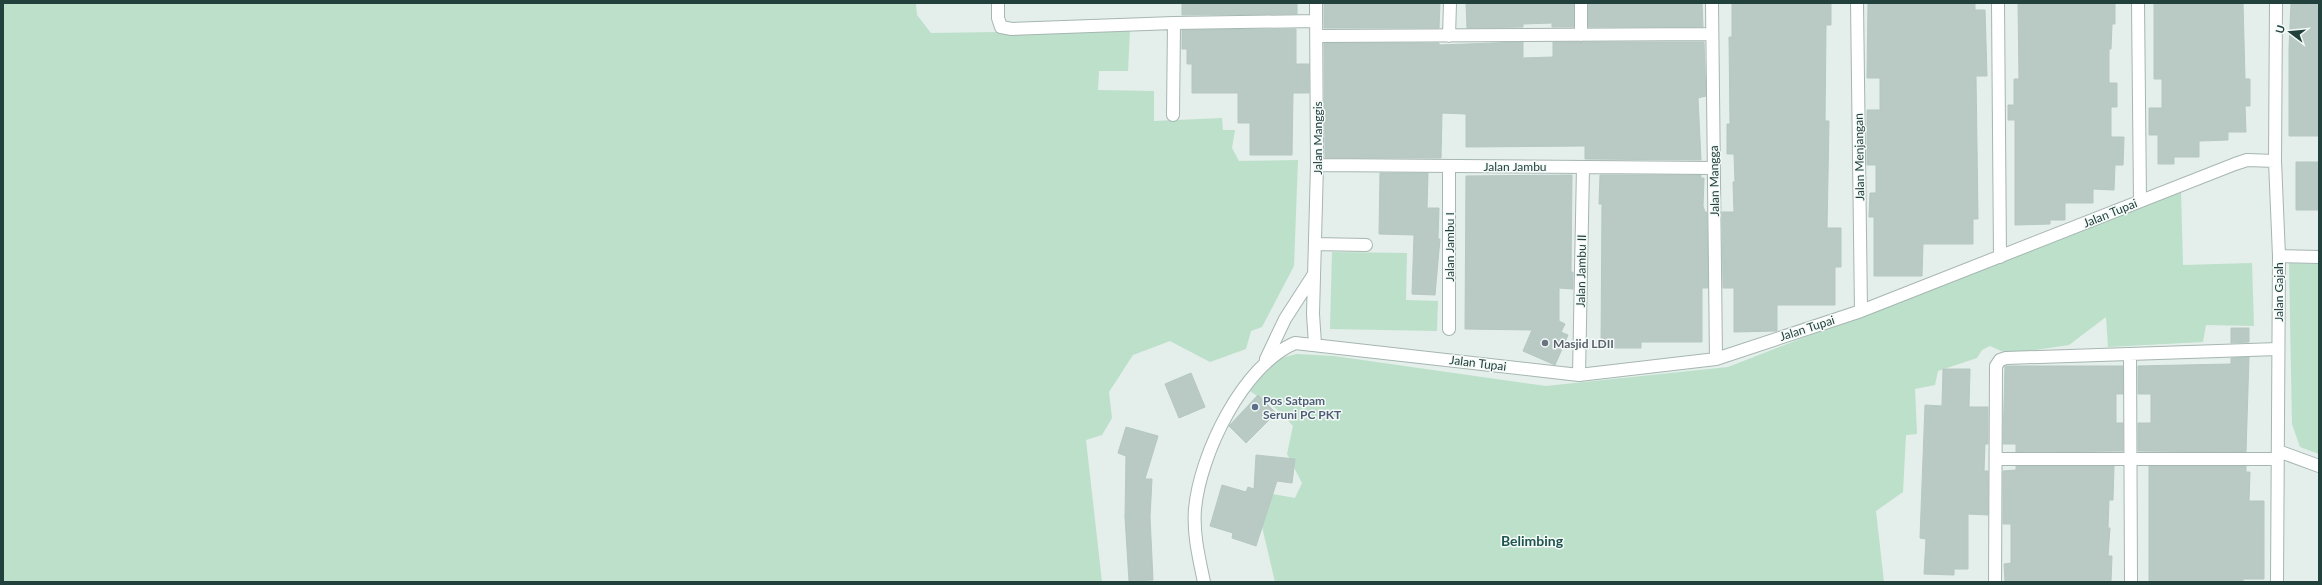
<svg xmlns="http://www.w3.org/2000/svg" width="2322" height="585" font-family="Lato,sans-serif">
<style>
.green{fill:#bce0c9}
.building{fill:#b9c9c4;stroke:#b6c8c2}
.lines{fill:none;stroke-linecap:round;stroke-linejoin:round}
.street-casing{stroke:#a6b6b2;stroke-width:14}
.street{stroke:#fff;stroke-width:12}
.worship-dot{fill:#6b7280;stroke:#f4faf8;stroke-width:1.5}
.service-dot{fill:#5c6f8a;stroke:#f4faf8;stroke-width:1.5}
.labels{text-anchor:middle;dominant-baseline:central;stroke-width:3;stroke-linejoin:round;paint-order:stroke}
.street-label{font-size:12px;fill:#22403c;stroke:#f4faf8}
.worship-label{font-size:12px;font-weight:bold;fill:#5b616d;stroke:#f4faf8;text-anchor:start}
.service-label{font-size:12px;font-weight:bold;fill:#4e5e75;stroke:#f4faf8;text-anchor:start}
.quarter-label{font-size:14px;font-weight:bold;fill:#1d544c;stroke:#f4faf8}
</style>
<rect width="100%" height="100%" fill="#e4eeea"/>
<path class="green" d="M 3,3 L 916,3 L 917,15 L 931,33 L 1130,30 L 1128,71 L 1099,71 L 1098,90 L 1154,91 L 1154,121 L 1222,118 L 1223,130 L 1235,130 L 1232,148 L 1239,161 L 1298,160 L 1294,266 L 1262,327 L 1251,331 L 1246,349 L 1210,362 L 1170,341 L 1133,355 L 1109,392 L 1112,418 L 1102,435 L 1086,440 L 1102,582 L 3,582 Z
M 2181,191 L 2183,265 L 2252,263 L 2254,326 L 2206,325 L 2203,342 L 2108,347 L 2106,317 L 2069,345 L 2008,354 L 1990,346 L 1982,350 L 1977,358 L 1938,371 L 1935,385 L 1915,389 L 1917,434 L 1906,435 L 1903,492 L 1876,511 L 1884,582 L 1275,582 L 1257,505 L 1267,493 L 1295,498 L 1302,483 L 1287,454 L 1293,426 L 1278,410 L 1250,391 L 1276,359 L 1297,354 L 1334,356 L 1546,386 L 1728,367 Z
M 1332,252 L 1407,253 L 1406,300 L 1438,301 L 1437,331 L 1330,329 Z
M 2289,263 L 2319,264 L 2319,454 L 2300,447 L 2292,424 Z"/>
<path class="building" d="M 1182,3 L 1297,3 L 1297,14 L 1182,15 Z
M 1324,3 L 1440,3 L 1439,28 L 1324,28 Z
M 1466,3 L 1574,3 L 1574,27 L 1552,27 L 1552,23 L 1523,24 L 1523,27 L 1467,28 Z
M 1588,3 L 1702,3 L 1703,27 L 1588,27 Z
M 1732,3 L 1831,3 L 1831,25 L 1826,25 L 1825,121 L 1829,121 L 1827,228 L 1841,228 L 1841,267 L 1835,267 L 1835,305 L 1777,305 L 1777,331 L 1776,331 L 1734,332 L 1734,288 L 1723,288 L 1722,212 L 1734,212 L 1733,182 L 1735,182 L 1734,154 L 1727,154 L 1727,124 L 1730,124 L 1729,37 L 1732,37 Z
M 1868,3 L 1975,3 L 1975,10 L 1985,10 L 1987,76 L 1976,76 L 1978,219 L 1973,219 L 1973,244 L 1923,244 L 1922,276 L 1874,276 L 1874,217 L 1869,217 L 1870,193 L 1876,193 L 1876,165 L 1867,165 L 1867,110 L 1880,110 L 1880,78 L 1867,78 Z
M 2018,3 L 2115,3 L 2115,24 L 2112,24 L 2111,49 L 2109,49 L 2109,83 L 2117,83 L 2117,107 L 2111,107 L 2111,137 L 2124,137 L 2123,165 L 2115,165 L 2114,190 L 2093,189 L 2093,203 L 2065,203 L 2065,220 L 2050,220 L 2050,224 L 2015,225 L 2015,120 L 2008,120 L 2008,105 L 2014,105 L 2014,79 L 2019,79 Z
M 2154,3 L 2243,3 L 2245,79 L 2250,79 L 2250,106 L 2245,106 L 2246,132 L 2228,132 L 2228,140 L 2199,141 L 2199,157 L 2174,157 L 2174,164 L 2158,164 L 2158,135 L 2149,135 L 2149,108 L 2162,108 L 2162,79 L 2154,79 Z
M 2291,3 L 2319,3 L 2319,136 L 2289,136 L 2289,49 Z
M 1296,29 L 1296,64 L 1309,64 L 1309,93 L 1293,93 L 1292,155 L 1250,155 L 1250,123 L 1238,123 L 1238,93 L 1192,93 L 1192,64 L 1187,64 L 1187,49 L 1182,49 L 1182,30 Z
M 1523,42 L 1523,58 L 1553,57 L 1553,42 L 1704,42 L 1706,96 L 1698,98 L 1701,160 L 1585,159 L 1585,146 L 1466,147 L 1466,114 L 1442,113 L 1441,158 L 1325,158 L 1324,43 L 1439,43 L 1439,45 Z
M 2296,162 L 2319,162 L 2319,210 L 2296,210 Z
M 1380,173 L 1428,173 L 1427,208 L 1439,208 L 1438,239 L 1440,239 L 1435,295 L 1412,294 L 1414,235 L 1379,234 Z
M 1572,175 L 1571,272 L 1573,272 L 1573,289 L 1559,288 L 1559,321 L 1565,324 L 1561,332 L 1568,335 L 1555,365 L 1523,351 L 1532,330 L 1465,329 L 1466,176 Z
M 1600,175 L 1701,175 L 1701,178 L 1704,178 L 1703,206 L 1705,212 L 1707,212 L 1708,288 L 1702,288 L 1702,342 L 1641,342 L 1641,348 L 1601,348 L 1602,204 L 1599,204 Z
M 2231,328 L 2249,328 L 2249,342 L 2231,343 Z
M 2249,357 L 2246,452 L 2138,451 L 2138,423 L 2151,423 L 2151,394 L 2138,394 L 2138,366 L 2231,364 L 2231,358 Z
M 2005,366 L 2123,366 L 2123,394 L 2116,394 L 2116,423 L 2123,423 L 2123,451 L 2016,452 L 2016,444 L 2003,444 Z
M 1943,369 L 1970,369 L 1969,407 L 1988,407 L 1988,444 L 1985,444 L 1984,471 L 1988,471 L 1988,515 L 1968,514 L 1968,569 L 1954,569 L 1954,575 L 1924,574 L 1926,539 L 1920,538 L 1925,405 L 1942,406 Z
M 1191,373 L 1205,407 L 1179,418 L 1165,384 Z
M 1258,395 L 1276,413 L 1246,443 L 1229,426 Z
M 1126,427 L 1158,436 L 1145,479 L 1152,479 L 1150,517 L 1153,580 L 1129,581 L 1125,517 L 1126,456 L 1118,453 Z
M 1256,455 L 1295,459 L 1292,483 L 1277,481 L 1256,546 L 1232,538 L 1233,533 L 1210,526 L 1222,485 L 1246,492 L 1248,487 L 1254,489 Z
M 2016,466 L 2114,466 L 2113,500 L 2109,500 L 2108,528 L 2110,528 L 2108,556 L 2112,556 L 2111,582 L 2005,582 L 2004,564 L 2011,563 L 2011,524 L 2003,524 L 2003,471 L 2016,470 Z
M 2149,466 L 2246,466 L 2246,472 L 2250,472 L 2249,501 L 2264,501 L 2264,579 L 2243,579 L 2243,582 L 2149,582 Z"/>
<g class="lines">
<g class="street-casing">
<path id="street" d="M 998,3 L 998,18 L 1001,27 L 1012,29 L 1174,23 L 1316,21
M 1712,3 L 1716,359
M 1857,3 L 1861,311
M 1998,3 L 2000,257
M 2138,3 L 2140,201
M 2276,3 L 2275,161 L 2279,256 L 2277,582
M 1581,35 L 1581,3
M 1317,36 L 1712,34
M 1449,36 L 1450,3
M 1173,115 L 1174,23
M 1317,165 L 1714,168
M 1449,166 L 1449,329
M 1315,244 L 1366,245
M 2279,256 L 2319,257
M 1315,344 L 1313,314 L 1317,165 L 1316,3
M 2130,354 L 2131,582
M 1266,359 L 1285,319 L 1314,274
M 1579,375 L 1583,167
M 2278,451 L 2319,466
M 1996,459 L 2278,459
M 1204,582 C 1199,558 1193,534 1195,509 C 1200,454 1243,365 1295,343 L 1579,375 L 1716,359 L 1861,311 L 2235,164 L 2247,160 L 2275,161
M 1995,582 L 1996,366 L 2000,360 L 2006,358 L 2278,349"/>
</g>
<use href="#street" class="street"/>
</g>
<circle class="worship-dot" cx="1545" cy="343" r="4"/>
<circle class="service-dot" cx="1255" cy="407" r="4"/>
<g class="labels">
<g class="street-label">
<text transform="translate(1317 138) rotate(-90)">Jalan Manggis</text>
<text transform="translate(1859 157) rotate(-91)">Jalan Menjangan</text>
<text x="1515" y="166">Jalan Jambu</text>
<text transform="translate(1714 181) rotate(-91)">Jalan Mangga</text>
<text transform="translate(2110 213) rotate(-22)">Jalan Tupai</text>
<text transform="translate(1449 247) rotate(-90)">Jalan Jambu I</text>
<text transform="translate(1581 271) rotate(-89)">Jalan Jambu II</text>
<text transform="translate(2278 292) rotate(-90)">Jalan Gajah</text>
<text transform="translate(1807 328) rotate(-18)">Jalan Tupai</text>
<text transform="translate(1478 363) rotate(7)">Jalan Tupai</text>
</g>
<g class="worship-label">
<text x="1553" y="343">Masjid LDII</text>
</g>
<g class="service-label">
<text x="1263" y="400">Pos Satpam<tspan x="1263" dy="14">Seruni PC PKT</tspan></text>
</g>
<g class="quarter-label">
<text x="1532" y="540">Belimbing</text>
</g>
</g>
<rect width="2322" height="585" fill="none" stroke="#22403c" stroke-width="8"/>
<g transform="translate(2290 32) rotate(286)" stroke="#f4faf8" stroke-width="3" paint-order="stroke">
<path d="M0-3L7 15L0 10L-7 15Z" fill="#22403c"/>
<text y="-6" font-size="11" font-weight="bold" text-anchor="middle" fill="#22403c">U</text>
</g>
</svg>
